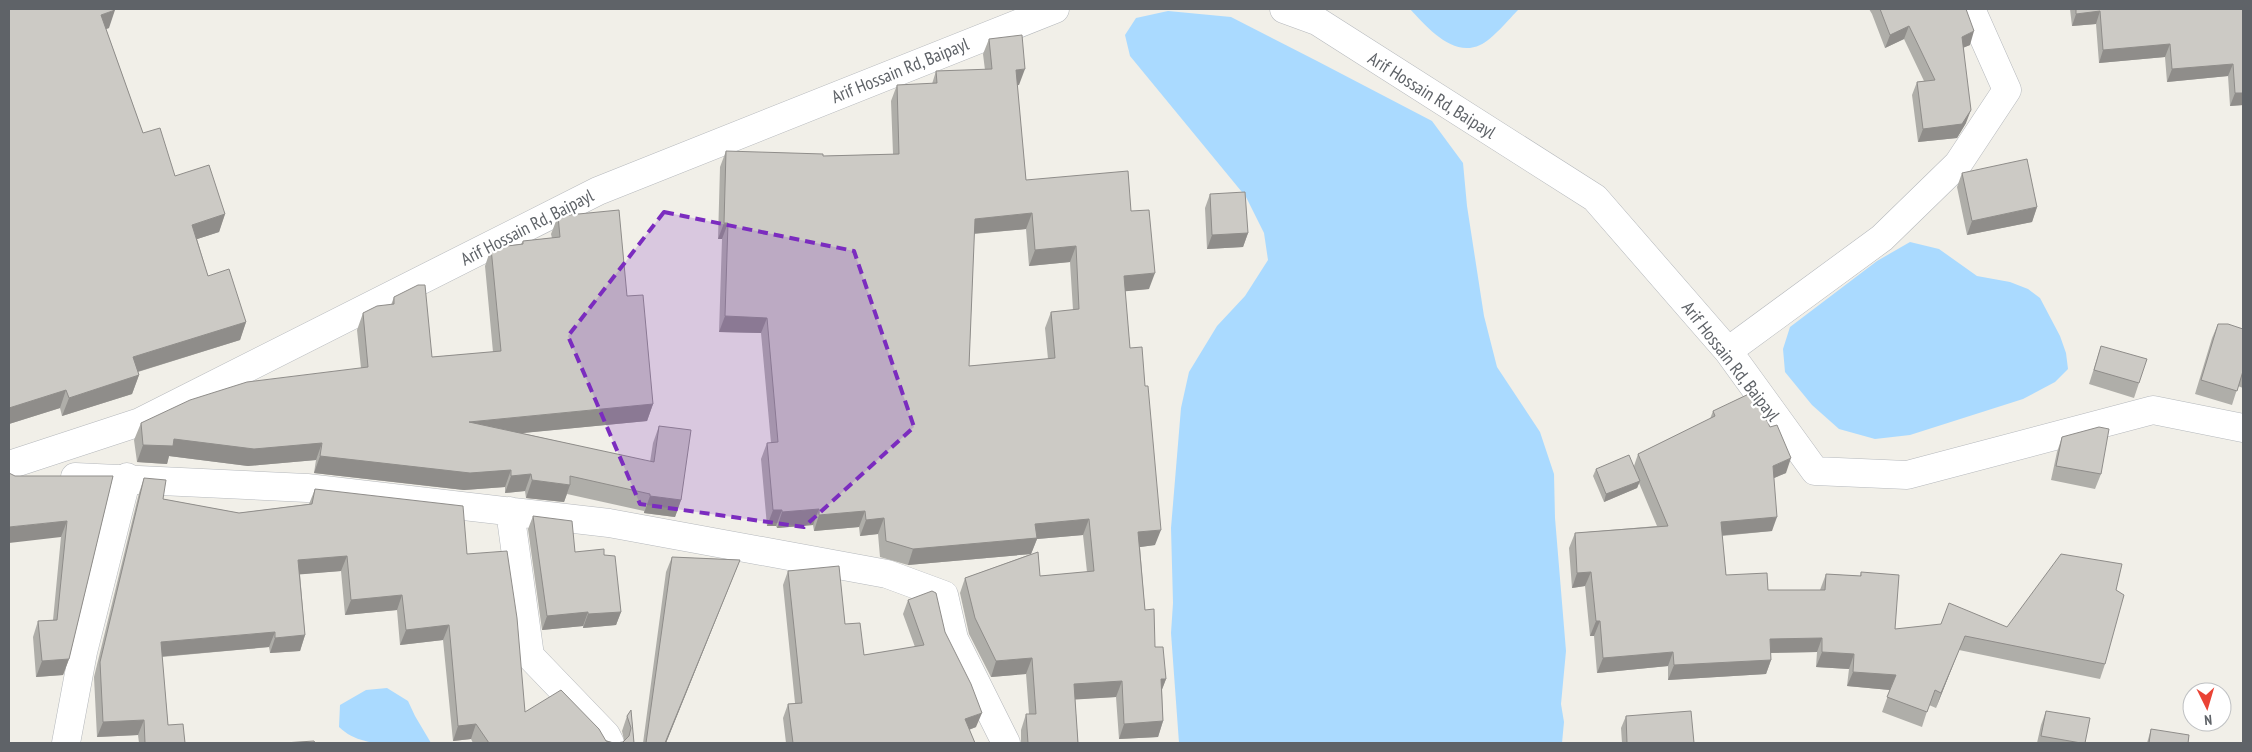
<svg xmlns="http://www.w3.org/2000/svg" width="2252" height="752" font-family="'PT Sans Narrow',sans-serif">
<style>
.water{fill:#aadaff}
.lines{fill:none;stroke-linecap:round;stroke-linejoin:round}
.minor-casing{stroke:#b5b8bc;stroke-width:29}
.minor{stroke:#fff;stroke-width:28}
.wall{fill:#afaea9;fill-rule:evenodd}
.shaded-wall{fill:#8f8d8a}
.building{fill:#cccac5;stroke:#8f8d8a;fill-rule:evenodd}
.marked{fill:#7b2cbf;fill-opacity:0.2;stroke:#7b2cbf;stroke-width:4;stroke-dasharray:10 6;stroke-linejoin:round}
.labels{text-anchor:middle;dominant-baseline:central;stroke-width:4.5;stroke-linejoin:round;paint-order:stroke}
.street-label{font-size:18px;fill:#5f6368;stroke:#fff}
</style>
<rect width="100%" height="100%" fill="#f1efe8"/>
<path class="water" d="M 1410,9 L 1519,9 C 1509,19 1492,40 1480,45 C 1453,58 1427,27 1410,9 Z
M 1168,11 L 1231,17 L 1317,61 L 1432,121 L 1463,163 L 1467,206 L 1484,316 L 1497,367 L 1540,432 L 1554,474 L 1555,518 L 1566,651 L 1561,704 L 1564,722 L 1562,743 L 1179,743 L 1171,633 L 1173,603 L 1171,528 L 1181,408 L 1189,372 L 1217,326 L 1245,296 L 1268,260 L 1264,233 L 1246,197 L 1130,56 L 1125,35 L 1136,18 Z
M 1910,242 L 1939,249 L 1977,276 L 2010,282 L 2028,289 L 2040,298 L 2060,336 L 2066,353 L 2068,369 L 2055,382 L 2023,399 L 1910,435 L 1875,439 L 1839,429 L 1812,405 L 1785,372 L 1783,349 L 1790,327 L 1877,261 Z
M 387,688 L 408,701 L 415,716 L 431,743 C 400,743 363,750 339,727 L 340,705 L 366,690 Z"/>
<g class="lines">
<g class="minor-casing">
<path id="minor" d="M 1284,9 L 1317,21 L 1595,198 L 1728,351 L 1815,471 L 1907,475 L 2153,410 L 2243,428
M 1728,351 L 1882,238 L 1958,164 L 2007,90 L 1971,9
M 9,465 L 140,422 L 598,191 L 1055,9
M 75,477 L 307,488 L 609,523 L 887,574 L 944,595 L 954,639 L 1006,743
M 510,511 L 530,656 L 606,735 L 610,743
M 66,743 L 83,652 L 127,477"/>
</g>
<use href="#minor" class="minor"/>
</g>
<path class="wall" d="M 9,9 L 109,28 L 106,29 L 143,133 L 175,176 L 225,214 L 219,232 L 197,239 L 208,276 L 246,322 L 240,340 L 138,372 L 139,375 L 132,394 L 62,416 L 60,408 L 9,424 Z
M 1869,9 L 1966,9 L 1970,45 L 1964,47 L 1966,123 L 1957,138 L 1918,142 L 1912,95 L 1917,82 L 1924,81 L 1904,39 L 1885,48 L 1872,14 Z
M 2070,9 L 2243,9 L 2243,105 L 2230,106 L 2228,76 L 2167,82 L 2165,57 L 2099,63 L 2096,24 L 2072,26 Z
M 989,39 L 1019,85 L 1017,85 L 1026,180 L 1131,211 L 1149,289 L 1125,291 L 1130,348 L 1155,545 L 1140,547 L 1145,610 L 1155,647 L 1166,679 L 1162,689 L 1163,721 L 1158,737 L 1119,739 L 1116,697 L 1075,699 L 1078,743 L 1021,743 L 1021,730 L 1026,714 L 1029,714 L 1026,674 L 991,677 L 969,634 L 960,593 L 965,578 L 1031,554 L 908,565 L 880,557 L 878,534 L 860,536 L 859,527 L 814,531 L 813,525 L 777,528 L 776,526 L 767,526 L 761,459 L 767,443 L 771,443 L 761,333 L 719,332 L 722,239 L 718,239 L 720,167 L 726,151 L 823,156 L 893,154 L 891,101 L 897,85 L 932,84 L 936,71 L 985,70 L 983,54 ZM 1026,229 L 1029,266 L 1070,262 L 1073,310 L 1051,312 L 1045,328 L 1048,359 L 969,366 L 974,234 ZM 1083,535 L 1087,572 L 1040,576 L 1031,554 L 1037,539 Z
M 1962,173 L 2037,207 L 2032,222 L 1967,235 L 1957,187 Z
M 1210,194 L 1248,233 L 1243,247 L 1207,249 L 1205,208 Z
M 558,216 L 627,296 L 653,404 L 647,421 L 522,433 L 650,462 L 653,443 L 659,426 L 681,500 L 675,517 L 644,513 L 644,511 L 567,494 L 564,502 L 526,498 L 525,491 L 505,493 L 505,487 L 464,490 L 314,473 L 316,460 L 248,466 L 169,456 L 167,464 L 137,462 L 134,440 L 141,423 L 361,368 L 357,330 L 363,313 L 391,305 L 394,297 L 432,357 L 493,352 L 485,266 L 491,248 L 521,244 L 523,241 L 552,238 L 551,234 Z
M 2218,324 L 2243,329 L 2243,388 L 2238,386 L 2232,405 L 2195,394 L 2212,338 Z
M 2101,346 L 2139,383 L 2134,398 L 2089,384 Z
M 1713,411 L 1786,473 L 1774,478 L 1772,531 L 1722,536 L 1726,575 L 1768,590 L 1820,590 L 1826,574 L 1860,576 L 1861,572 L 1895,629 L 2007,627 L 2116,590 L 2105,664 L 2100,679 L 1959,650 L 1936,708 L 1929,705 L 1922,727 L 1882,712 L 1890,690 L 1847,686 L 1849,669 L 1816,667 L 1817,652 L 1771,653 L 1771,660 L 1766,674 L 1668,680 L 1668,666 L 1597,673 L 1594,636 L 1590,636 L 1585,586 L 1572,588 L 1569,548 L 1575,533 L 1657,526 L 1639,483 L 1637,488 L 1604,502 L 1593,476 L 1596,469 L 1634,466 L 1638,454 L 1710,419 Z
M 2062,437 L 2101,474 L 2095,489 L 2051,480 L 2057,452 Z
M 15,476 L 113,476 L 69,659 L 63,675 L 36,677 L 33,637 L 38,621 L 53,620 L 61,537 Z
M 144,478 L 163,499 L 239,513 L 309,504 L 315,489 L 467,554 L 525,712 L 614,743 L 473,743 L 471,739 L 453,741 L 443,640 L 400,645 L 397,610 L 345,615 L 341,571 L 300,574 L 305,635 L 300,651 L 270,653 L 269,647 L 162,657 L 168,725 L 185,743 L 139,743 L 138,735 L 97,737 L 94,677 L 139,493 Z
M 533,516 L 575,552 L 604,555 L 621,612 L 616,625 L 583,628 L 583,626 L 542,630 L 528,529 Z
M 672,557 L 740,560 L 666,743 L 643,743 L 666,572 Z
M 788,571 L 845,624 L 864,655 L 915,647 L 903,614 L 908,600 L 945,632 L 976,727 L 969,730 L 975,743 L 786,743 L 783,718 L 788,704 L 795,703 L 783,585 Z
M 631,710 L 634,743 L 623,742 L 624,740 L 622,731 L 627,716 Z
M 2046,711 L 2085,743 L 2037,743 L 2041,725 Z
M 1626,716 L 1694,743 L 1622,743 L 1621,728 Z
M 2151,729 L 2188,743 L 2147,743 Z"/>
<path class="shaded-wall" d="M 115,10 L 109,28 L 94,33 L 101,15 Z
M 2100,11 L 2096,24 L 2072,26 L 2076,14 Z
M 1909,26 L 1904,39 L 1885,48 L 1890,35 Z
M 1974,31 L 1970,45 L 1958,50 L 1962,37 Z
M 2170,44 L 2165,57 L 2099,63 L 2103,50 Z
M 2233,64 L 2228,76 L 2167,82 L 2172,69 Z
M 1025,69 L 1019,85 L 1010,86 L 1016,70 Z
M 2235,93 L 2243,93 L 2243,105 L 2230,106 Z
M 1971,110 L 1966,123 L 1957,138 L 1918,142 L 1923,129 Z
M 2037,207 L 2032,222 L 1967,235 L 1972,221 Z
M 1032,213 L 1026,229 L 969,234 L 975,219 Z
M 225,214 L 219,232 L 185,243 L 192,225 Z
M 724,223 L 728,223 L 722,239 L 718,239 Z
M 1248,233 L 1243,247 L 1207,249 L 1212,235 Z
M 1076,246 L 1070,262 L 1029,266 L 1035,250 Z
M 1155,273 L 1149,289 L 1118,292 L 1124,276 Z
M 725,316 L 767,318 L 761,333 L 719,332 Z
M 246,322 L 240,340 L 127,375 L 133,357 Z
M 139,375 L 132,394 L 62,416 L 69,398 Z
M 66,390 L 60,408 L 9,424 L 9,408 Z
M 653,404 L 647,421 L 462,439 L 469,422 Z
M 174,439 L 322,443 L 316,460 L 248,466 L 169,456 L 167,464 L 137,462 L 143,445 Z
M 320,456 L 511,470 L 505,487 L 464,490 L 314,473 Z
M 1791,458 L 1786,473 L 1767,481 L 1773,466 Z
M 531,474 L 525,491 L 505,493 L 511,476 Z
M 532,480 L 570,485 L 564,502 L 526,498 Z
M 1640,481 L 1637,488 L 1604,502 L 1606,494 Z
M 650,496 L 681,500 L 675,517 L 644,513 Z
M 819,509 L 813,525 L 777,528 L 782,512 Z
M 773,510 L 782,510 L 776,526 L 767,526 Z
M 865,511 L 859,527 L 814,531 L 819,515 Z
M 1777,517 L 1772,531 L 1715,536 L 1721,522 Z
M 884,518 L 878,534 L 860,536 L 866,520 Z
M 1089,519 L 1083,535 L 1037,539 L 1031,554 L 908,565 L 913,549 L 1035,524 Z
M 67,521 L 61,537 L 9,543 L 9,527 Z
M 1161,530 L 1155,545 L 1133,548 L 1138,532 Z
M 347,556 L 341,571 L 293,575 L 298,560 Z
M 740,560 L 666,743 L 665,743 Z
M 1591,572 L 1585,586 L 1572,588 L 1577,573 Z
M 402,595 L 397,610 L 345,615 L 351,600 Z
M 588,612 L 583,626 L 542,630 L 547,616 Z
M 621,612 L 616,625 L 583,628 L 588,614 Z
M 1596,621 L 1600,621 L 1594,636 L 1590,636 Z
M 449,625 L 443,640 L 400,645 L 406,630 Z
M 275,632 L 269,647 L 156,657 L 161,642 Z
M 305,635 L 300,651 L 270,653 L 275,638 Z
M 1965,636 L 1959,650 L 1936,708 L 1941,693 Z
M 1822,638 L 1817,652 L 1765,653 L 1770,639 Z
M 1673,652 L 1668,666 L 1597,673 L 1603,658 Z
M 1822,652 L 1854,654 L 1849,669 L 1816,667 Z
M 1032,658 L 1026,674 L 991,677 L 996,661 Z
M 69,659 L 63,675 L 36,677 L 42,661 Z
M 1771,660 L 1766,674 L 1668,680 L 1674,665 Z
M 1853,672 L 1896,675 L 1890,690 L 1847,686 Z
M 1161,679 L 1166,679 L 1160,695 Z
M 1122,681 L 1116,697 L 1068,700 L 1074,684 Z
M 982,713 L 976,727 L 960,733 L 965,719 Z
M 144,720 L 138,735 L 97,737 L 103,722 Z
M 1163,721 L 1158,737 L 1119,739 L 1124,724 Z
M 476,724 L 471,739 L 453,741 L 458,726 Z"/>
<path class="building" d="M 9,9 L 115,9 L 115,10 L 101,15 L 143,133 L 160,128 L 175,176 L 209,165 L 225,214 L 192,225 L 208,276 L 229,269 L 246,322 L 133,357 L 139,375 L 69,398 L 66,390 L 9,408 Z
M 1880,9 L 1966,9 L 1974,31 L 1962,37 L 1971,110 L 1962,124 L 1923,129 L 1917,82 L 1935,80 L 1909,26 L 1890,35 Z
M 2076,9 L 2243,9 L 2243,93 L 2235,93 L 2233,64 L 2172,69 L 2170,44 L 2103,50 L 2100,11 L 2076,14 Z
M 1022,35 L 1025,69 L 1016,70 L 1026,180 L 1128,171 L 1131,211 L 1149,210 L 1155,273 L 1124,276 L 1130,348 L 1142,347 L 1145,386 L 1148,386 L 1161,530 L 1138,532 L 1145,610 L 1154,609 L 1155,647 L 1163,647 L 1166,679 L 1161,679 L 1163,721 L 1124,724 L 1122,681 L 1074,684 L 1078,743 L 1028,743 L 1026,714 L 1036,714 L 1032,658 L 996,661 L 975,618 L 965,578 L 1038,552 L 1040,576 L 1094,571 L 1089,519 L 1035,524 L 1037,538 L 913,549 L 886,541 L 884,518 L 866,520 L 865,511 L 819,515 L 819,509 L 782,512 L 782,510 L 773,510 L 767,443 L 778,442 L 767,318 L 725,316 L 728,223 L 724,223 L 726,151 L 823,154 L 823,156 L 899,154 L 897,85 L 937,83 L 936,71 L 992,69 L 989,39 ZM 1032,213 L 1035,250 L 1076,246 L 1079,309 L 1051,312 L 1055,358 L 969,366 L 975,219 Z
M 2027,159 L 2037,207 L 1972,221 L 1962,173 Z
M 1245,192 L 1248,233 L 1212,235 L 1210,194 Z
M 619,210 L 627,296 L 643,295 L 653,404 L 469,422 L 654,462 L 659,426 L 691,430 L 681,500 L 650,496 L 650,494 L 570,476 L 570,485 L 532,480 L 531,474 L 511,476 L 511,470 L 470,473 L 320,456 L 322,443 L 254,449 L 174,439 L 173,446 L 143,445 L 141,423 L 190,400 L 247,382 L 368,367 L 363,313 L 377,306 L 394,304 L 394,297 L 418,285 L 425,285 L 432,357 L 501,351 L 491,248 L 523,244 L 523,241 L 560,237 L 558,216 Z
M 2218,324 L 2228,324 L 2243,329 L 2243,372 L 2243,371 L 2237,391 L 2201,380 Z
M 2101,346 L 2147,359 L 2139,383 L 2094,370 Z
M 1753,392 L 1770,427 L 1777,425 L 1791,458 L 1773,466 L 1777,517 L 1721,522 L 1726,575 L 1767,573 L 1768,590 L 1825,590 L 1826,574 L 1861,576 L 1861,572 L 1899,575 L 1895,629 L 1941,624 L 1949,603 L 2007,627 L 2061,554 L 2122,564 L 2116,590 L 2124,595 L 2105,664 L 1965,636 L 1941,693 L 1935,690 L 1927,712 L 1887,697 L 1896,675 L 1853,672 L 1854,654 L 1822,652 L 1822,638 L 1770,639 L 1771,660 L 1674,665 L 1673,652 L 1603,658 L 1600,621 L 1596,621 L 1591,572 L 1577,573 L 1575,533 L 1668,526 L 1638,454 L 1715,416 L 1713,411 Z
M 2099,427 L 2109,429 L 2101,474 L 2056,466 L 2062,437 Z
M 1629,455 L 1640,481 L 1606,494 L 1596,469 Z
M 9,473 L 15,476 L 113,476 L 69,659 L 42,661 L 38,621 L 57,620 L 67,521 L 9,527 Z
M 144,478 L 166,480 L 163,499 L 239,513 L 312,504 L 315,489 L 463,506 L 467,554 L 507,551 L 517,618 L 525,712 L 561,690 L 599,729 L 606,741 L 614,743 L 489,743 L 476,724 L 458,726 L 449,625 L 406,630 L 402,595 L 351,600 L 347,556 L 298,560 L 305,635 L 275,638 L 275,632 L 161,642 L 168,725 L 183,724 L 185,743 L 145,743 L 144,720 L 103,722 L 100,662 Z
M 533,516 L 572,521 L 575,552 L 604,549 L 604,555 L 615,556 L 621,612 L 588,614 L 588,612 L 547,616 Z
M 672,557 L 740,560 L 665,743 L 646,743 Z
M 839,566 L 845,624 L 860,623 L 864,655 L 924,645 L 908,600 L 932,591 L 936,593 L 945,632 L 971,684 L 982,713 L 965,719 L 975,743 L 793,743 L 788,704 L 802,703 L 788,571 Z
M 631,710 L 634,743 L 616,743 L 623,742 L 629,736 L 631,728 L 627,716 Z
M 1691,711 L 1694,743 L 1626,743 L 1627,743 L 1626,716 Z
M 2046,711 L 2090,718 L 2085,743 L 2081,743 L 2041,736 Z
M 2151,729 L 2189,735 L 2188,743 L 2149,743 Z
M 314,741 L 315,743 L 284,743 Z"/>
<path class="marked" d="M 664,212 L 854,251 L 914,427 L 804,527 L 640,504 L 568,336 Z"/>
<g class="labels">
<g class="street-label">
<text transform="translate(900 70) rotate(-22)">Arif Hossain Rd, Baipayl</text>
<text transform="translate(1432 95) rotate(32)">Arif Hossain Rd, Baipayl</text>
<text transform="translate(527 227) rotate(-27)">Arif Hossain Rd, Baipayl</text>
<text transform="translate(1731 361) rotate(52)">Arif Hossain Rd, Baipayl</text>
</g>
</g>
<rect width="2252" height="752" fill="none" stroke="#5f6368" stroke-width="20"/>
<g transform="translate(2207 707) rotate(175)"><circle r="24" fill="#ffffff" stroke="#bfc1c3"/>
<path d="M0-4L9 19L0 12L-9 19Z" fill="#ea4335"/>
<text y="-8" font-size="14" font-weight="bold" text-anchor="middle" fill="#5f6368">N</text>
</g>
</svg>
